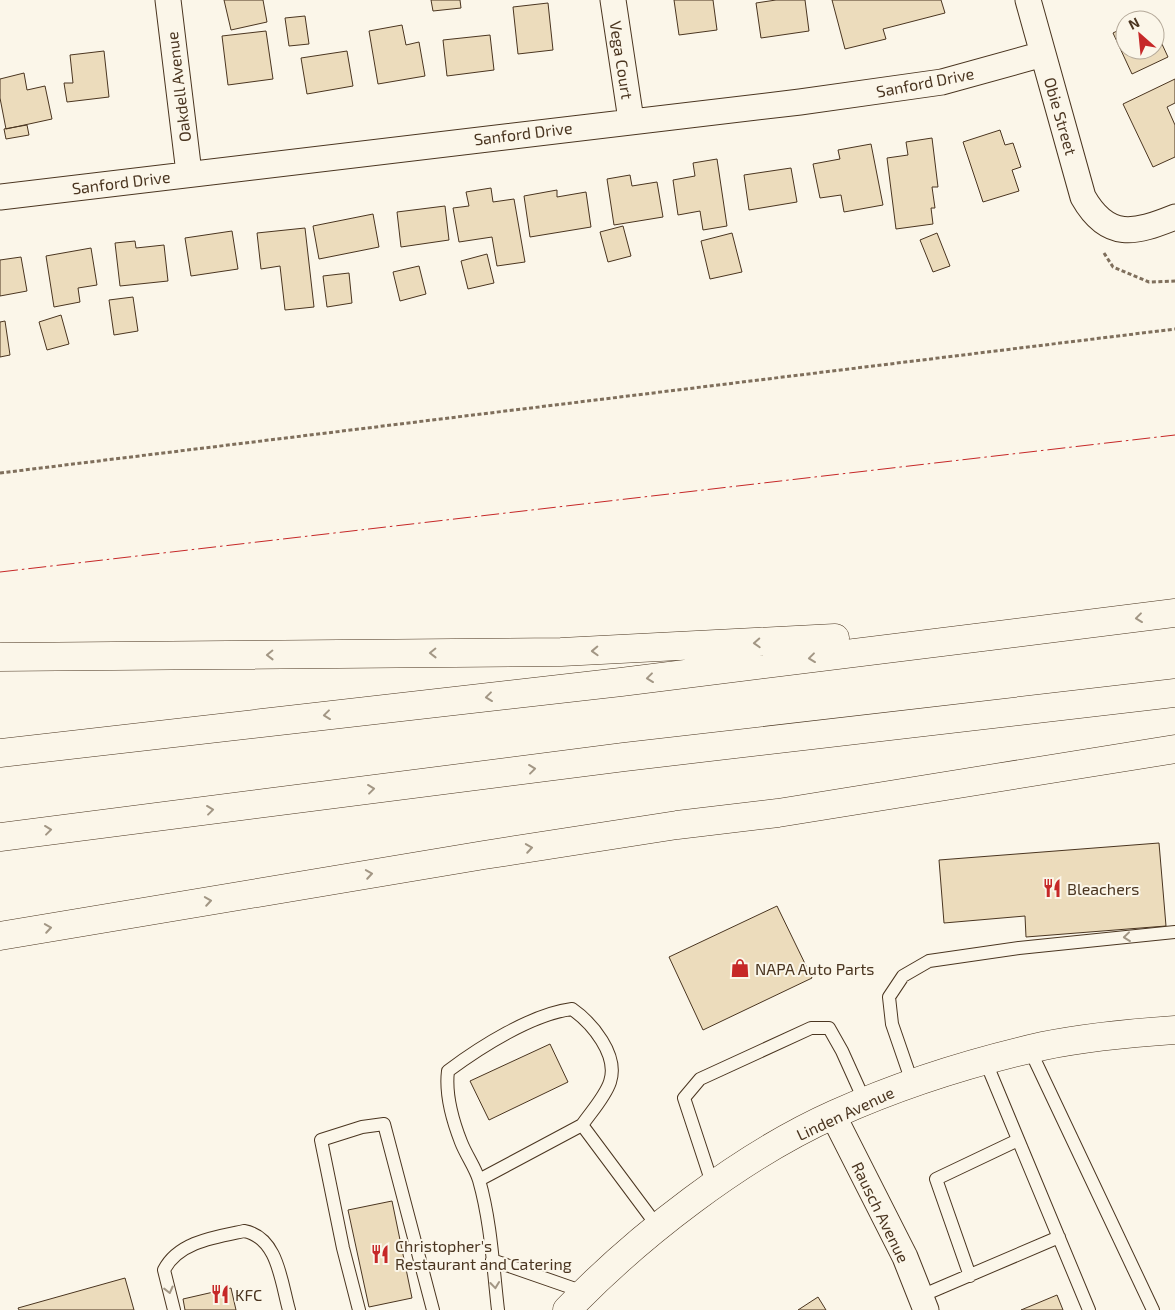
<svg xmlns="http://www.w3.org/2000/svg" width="1175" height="1310" font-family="'Exo 2',sans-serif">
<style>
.building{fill:#ecdcbc;stroke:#4a3520}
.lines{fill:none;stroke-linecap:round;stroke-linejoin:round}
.lane-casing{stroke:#4a3520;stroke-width:14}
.street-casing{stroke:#4a3520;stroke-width:27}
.secondary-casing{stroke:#4a3520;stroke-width:29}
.highway-casing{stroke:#4a3520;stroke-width:29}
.path{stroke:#7f6f5c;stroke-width:3;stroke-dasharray:4 2.5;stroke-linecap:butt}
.lane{stroke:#fbf6e9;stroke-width:12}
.street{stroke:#fbf6e9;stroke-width:25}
.secondary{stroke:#fbf6e9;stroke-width:28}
.highway{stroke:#fbf6e9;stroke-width:28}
.power{stroke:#c62828;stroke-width:1;stroke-dasharray:18 4 2.5 4;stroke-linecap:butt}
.oneway{stroke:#a29684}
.labels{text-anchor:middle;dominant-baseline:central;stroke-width:4;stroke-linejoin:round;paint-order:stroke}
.street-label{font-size:16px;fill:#4a3520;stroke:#fbf6e9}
.poi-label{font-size:16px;fill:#4a3520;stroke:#fbf6e9;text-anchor:start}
</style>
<rect width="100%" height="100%" fill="#fbf6e9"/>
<path class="building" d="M 224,0 L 263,0 L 267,22 L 231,30 Z
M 431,0 L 460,0 L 461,8 L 433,11 Z
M 674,0 L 713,0 L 717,30 L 679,35 Z
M 776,0 L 805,0 L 809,31 L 761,38 L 756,3 Z
M 832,0 L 941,0 L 945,13 L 883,29 L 886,39 L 845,49 Z
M 548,3 L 553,50 L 518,54 L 513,7 Z
M 305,16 L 309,44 L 289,46 L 285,18 Z
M 402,25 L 406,45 L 419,42 L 425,76 L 378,84 L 369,31 Z
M 1125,27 L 1125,50 L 1155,50 L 1155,29 L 1168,57 L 1132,74 L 1113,33 Z
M 266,31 L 273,79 L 228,85 L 222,36 Z
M 490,35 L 494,70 L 447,76 L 443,40 Z
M 104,51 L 109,97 L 67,102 L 64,83 L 73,83 L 70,55 Z
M 347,51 L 353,86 L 307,94 L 301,58 Z
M 24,73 L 27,90 L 45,86 L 52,119 L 6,129 L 0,98 L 0,79 Z
M 1175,79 L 1175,103 L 1167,107 L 1175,125 L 1175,157 L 1153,167 L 1123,104 Z
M 27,125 L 29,135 L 6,139 L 4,129 Z
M 1000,130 L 1005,145 L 1013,143 L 1021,167 L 1012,170 L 1019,191 L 983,202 L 963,142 Z
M 932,138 L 938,187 L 932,187 L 935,208 L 931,208 L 933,224 L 896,229 L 887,158 L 908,155 L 906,142 Z
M 871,144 L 883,205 L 844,212 L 841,195 L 820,198 L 813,164 L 840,159 L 838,150 Z
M 717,159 L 727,226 L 703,230 L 700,211 L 678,215 L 673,180 L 695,176 L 693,163 Z
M 791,168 L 797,202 L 749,210 L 744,175 Z
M 630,175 L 632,186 L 657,182 L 663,217 L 614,225 L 607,179 Z
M 491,188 L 493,202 L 514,199 L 525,262 L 497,266 L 492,237 L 459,242 L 453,208 L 469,206 L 466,192 Z
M 557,190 L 557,197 L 586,192 L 591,227 L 530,237 L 524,196 Z
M 445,206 L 449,240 L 401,247 L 397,212 Z
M 373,214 L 379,247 L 319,259 L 313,226 Z
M 623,226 L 631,256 L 608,262 L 600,232 Z
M 305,228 L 314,307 L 285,310 L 280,266 L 261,269 L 257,233 Z
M 232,231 L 238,269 L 191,276 L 185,238 Z
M 732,233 L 742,272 L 710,279 L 701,241 Z
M 937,233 L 950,266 L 933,272 L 920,240 Z
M 135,241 L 136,248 L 164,245 L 168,281 L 120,286 L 115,243 Z
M 91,248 L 97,285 L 78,288 L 80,302 L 54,307 L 46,256 Z
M 487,254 L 494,283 L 468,289 L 461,261 Z
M 21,257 L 27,291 L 0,296 L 0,260 Z
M 419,266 L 426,294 L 400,301 L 393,272 Z
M 349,273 L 352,303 L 327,307 L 323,276 Z
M 133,297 L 138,331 L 114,335 L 109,300 Z
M 61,315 L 69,344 L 47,350 L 39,322 Z
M 5,321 L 10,355 L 0,357 L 0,322 Z
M 1159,843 L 1166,926 L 1026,937 L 1025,916 L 944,923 L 939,860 Z
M 777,906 L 812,978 L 703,1030 L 669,957 Z
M 550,1044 L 568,1082 L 489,1120 L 470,1081 Z
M 392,1201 L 412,1298 L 369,1307 L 348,1210 Z
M 125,1278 L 134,1310 L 19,1310 L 18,1308 Z
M 231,1288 L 236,1310 L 185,1310 L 183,1299 Z
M 1057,1295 L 1063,1310 L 1021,1310 Z
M 818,1297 L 826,1310 L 798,1310 Z"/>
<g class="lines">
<g class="lane-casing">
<path id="lane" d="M 1030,1050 L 1153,1310
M 985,1060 L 1089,1310
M 912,1082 L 892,1024 L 889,997 L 903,976 L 929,961 L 1019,948 L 1175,932
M 479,1180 L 582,1125
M 713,1186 L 684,1098 L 700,1079 L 811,1028 L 829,1028 L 842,1051 L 865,1102
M 492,1260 L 584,1292
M 970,1276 L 936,1179 L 1018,1140
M 921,1296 L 1059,1237
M 174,1310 L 164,1270 C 178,1242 215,1237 244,1231 C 278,1237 281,1282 289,1310
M 359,1310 L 343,1248 L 321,1140 L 362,1127 L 384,1124 L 433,1310
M 498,1310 C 493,1267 491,1222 479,1180 C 475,1167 466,1155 461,1142 C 452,1119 445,1095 448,1071 C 480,1047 532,1014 572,1009 C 592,1023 619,1055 610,1082 C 605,1097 591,1112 582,1125 L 658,1227"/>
</g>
<g class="street-casing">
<path id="street" d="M 168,0 L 189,173
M 613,0 L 631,120
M 1028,0 L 1083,197 C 1108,241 1135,233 1175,217
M 0,197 L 800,102 L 942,82 L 1043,54
M 833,1115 L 905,1257 L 926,1310"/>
</g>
<g class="secondary-casing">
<path id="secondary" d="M 567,1310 C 637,1237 741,1156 835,1114 C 902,1084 972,1062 1043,1046 C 1087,1037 1131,1033 1175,1030"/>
</g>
<g class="highway-casing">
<path id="highway" d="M 0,657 L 561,652 L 835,638
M 0,753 L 621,682 L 1175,613
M 0,837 L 624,757 L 1175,693
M 0,936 L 484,855 L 677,825 L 778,813 L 1175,749"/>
</g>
<path class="path" d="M 1104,253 L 1113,267 L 1149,282 L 1175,281
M 0,473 L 1175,329"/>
<use href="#lane" class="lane"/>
<use href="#street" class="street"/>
<use href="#secondary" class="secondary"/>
<use href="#highway" class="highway"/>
<path class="power" d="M 0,572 L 1175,435"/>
</g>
<defs><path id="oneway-chevron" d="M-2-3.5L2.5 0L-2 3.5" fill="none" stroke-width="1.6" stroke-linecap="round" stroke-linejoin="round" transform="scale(1.25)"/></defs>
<g class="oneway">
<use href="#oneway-chevron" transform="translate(1139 618) rotate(173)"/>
<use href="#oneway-chevron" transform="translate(757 643) rotate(177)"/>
<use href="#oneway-chevron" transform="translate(595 651) rotate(178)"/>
<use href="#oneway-chevron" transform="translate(433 653) rotate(179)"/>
<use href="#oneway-chevron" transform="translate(270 655) rotate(179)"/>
<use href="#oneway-chevron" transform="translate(812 658) rotate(173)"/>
<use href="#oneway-chevron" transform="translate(650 678) rotate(173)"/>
<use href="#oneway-chevron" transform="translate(489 697) rotate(173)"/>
<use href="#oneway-chevron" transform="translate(327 715) rotate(173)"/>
<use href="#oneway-chevron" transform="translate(532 769) rotate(-7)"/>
<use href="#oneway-chevron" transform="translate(371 789) rotate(-7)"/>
<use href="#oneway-chevron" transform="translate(210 810) rotate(-7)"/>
<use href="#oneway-chevron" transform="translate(48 830) rotate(-7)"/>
<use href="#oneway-chevron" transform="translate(529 848) rotate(-9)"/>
<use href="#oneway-chevron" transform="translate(369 874) rotate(-9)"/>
<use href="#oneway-chevron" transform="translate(208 901) rotate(-9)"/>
<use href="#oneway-chevron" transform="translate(48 928) rotate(-9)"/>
<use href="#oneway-chevron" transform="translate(1127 937) rotate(174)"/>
<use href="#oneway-chevron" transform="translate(495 1285) rotate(84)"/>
<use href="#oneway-chevron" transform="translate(169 1290) rotate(76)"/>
</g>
<defs>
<g id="restaurant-bare" transform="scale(1.5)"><path d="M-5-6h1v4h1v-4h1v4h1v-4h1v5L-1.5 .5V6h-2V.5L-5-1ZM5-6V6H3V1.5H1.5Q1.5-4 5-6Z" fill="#c62828" stroke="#fbf6e9" stroke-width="2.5" paint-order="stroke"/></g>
<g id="shop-bare" transform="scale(1.5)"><path d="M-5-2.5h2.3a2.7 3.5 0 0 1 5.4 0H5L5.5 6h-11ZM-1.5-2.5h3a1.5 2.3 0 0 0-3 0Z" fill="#c62828" stroke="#fbf6e9" stroke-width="2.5" paint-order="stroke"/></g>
</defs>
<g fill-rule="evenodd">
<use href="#restaurant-bare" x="1052" y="888"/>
<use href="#shop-bare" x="740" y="968"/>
<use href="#restaurant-bare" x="380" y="1254"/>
<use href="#restaurant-bare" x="220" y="1294"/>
</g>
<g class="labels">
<g class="street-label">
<text transform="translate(622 60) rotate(81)">Vega Court</text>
<text transform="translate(925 82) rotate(-11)">Sanford Drive</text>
<text transform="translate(178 87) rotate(-97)">Oakdell Avenue</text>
<text transform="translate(1061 116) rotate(74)">Obie Street</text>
<text transform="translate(523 133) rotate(-7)">Sanford Drive</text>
<text transform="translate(121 182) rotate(-7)">Sanford Drive</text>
<text transform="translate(845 1113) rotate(-25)">Linden Avenue</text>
<text transform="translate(881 1212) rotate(64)">Rausch Avenue</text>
</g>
<g class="poi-label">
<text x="1067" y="888">Bleachers</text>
<text x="755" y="968">NAPA Auto Parts</text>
<text x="395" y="1245">Christopher's<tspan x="395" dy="18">Restaurant and Catering</tspan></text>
<text x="235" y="1294">KFC</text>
</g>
</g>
<g transform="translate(1140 35) rotate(333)"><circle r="24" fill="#fbf6e9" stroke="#b4a999"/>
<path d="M0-4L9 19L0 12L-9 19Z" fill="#c62828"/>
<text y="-8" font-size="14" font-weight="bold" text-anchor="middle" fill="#4a3520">N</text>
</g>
</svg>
